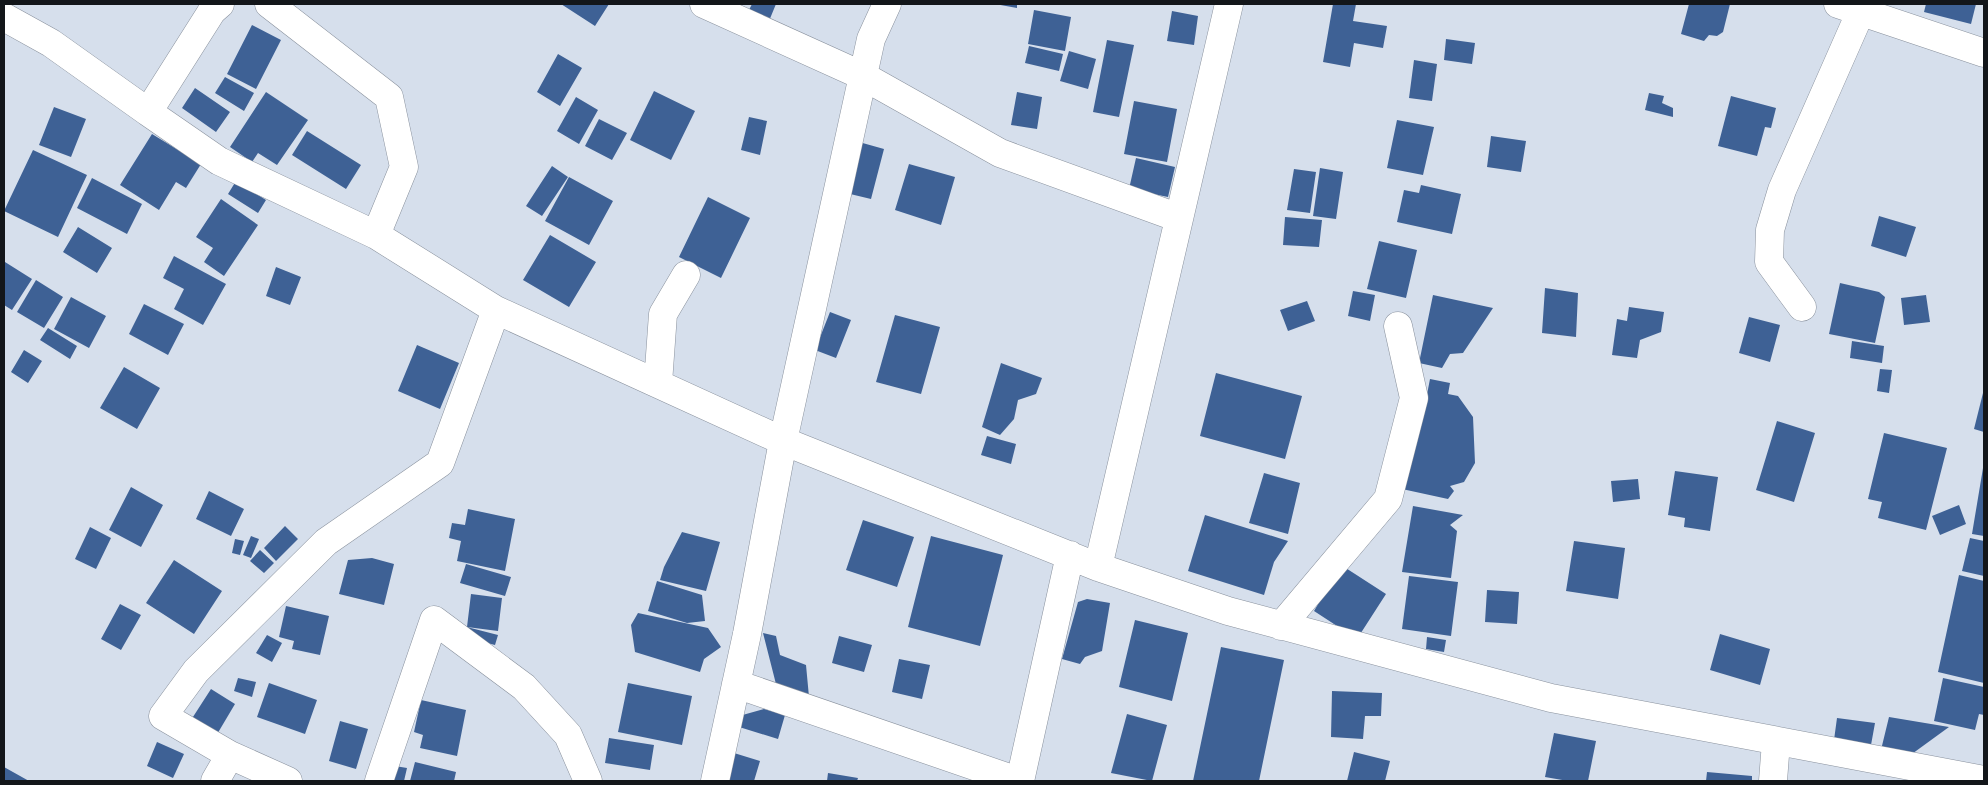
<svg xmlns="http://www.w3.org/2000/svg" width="1988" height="785" font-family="'IBM Plex Serif',serif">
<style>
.building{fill:#3e6195}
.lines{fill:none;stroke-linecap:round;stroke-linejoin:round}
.minor-casing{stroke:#89919d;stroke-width:29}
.minor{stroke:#fff;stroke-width:28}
</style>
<rect width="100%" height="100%" fill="#d6dfec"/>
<path class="building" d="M 561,4 L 609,4 L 595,26 Z
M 752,4 L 776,4 L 769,21 L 748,12 Z
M 995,4 L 1017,4 L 1017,8 Z
M 1333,4 L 1356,4 L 1353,21 L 1387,26 L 1383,48 L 1354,43 L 1350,67 L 1323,62 Z
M 1689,4 L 1730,4 L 1723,32 L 1717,36 L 1709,35 L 1704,41 L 1681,34 Z
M 1926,4 L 1976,4 L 1971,24 L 1924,12 Z
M 1034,10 L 1071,17 L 1065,51 L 1028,44 Z
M 1172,11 L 1198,16 L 1194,45 L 1167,41 Z
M 252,25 L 281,40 L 256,89 L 227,74 Z
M 1446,39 L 1475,43 L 1472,64 L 1444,60 Z
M 1107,40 L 1134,45 L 1119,117 L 1093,112 Z
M 1029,46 L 1063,54 L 1059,71 L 1025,63 Z
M 1069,51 L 1096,59 L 1088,89 L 1060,81 Z
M 558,54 L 582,68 L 560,106 L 537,92 Z
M 1414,60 L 1437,64 L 1432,101 L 1409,98 Z
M 225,77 L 254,93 L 244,111 L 215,93 Z
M 195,88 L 230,112 L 216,132 L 182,108 Z
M 654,91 L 695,111 L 671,160 L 630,140 Z
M 266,92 L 308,120 L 277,165 L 258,153 L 252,162 L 230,147 Z
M 1017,92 L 1042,97 L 1037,129 L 1011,125 Z
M 1649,93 L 1664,96 L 1662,103 L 1673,108 L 1673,117 L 1645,110 Z
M 1731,96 L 1776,108 L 1771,128 L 1765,127 L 1757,156 L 1718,146 Z
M 576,97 L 598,110 L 579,144 L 557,131 Z
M 1134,101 L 1177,109 L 1167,162 L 1124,154 Z
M 54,107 L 86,119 L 71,157 L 39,145 Z
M 749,117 L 767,121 L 760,155 L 741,150 Z
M 599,119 L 627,133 L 612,160 L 585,146 Z
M 1397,120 L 1434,127 L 1423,175 L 1387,168 Z
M 307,131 L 361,165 L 346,189 L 292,155 Z
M 152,134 L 201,164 L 186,188 L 176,182 L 159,210 L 120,185 Z
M 1491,136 L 1526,141 L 1521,172 L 1487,167 Z
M 859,142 L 884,149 L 871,199 L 846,193 Z
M 33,150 L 87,175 L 58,237 L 4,211 Z
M 1136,158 L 1175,167 L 1168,197 L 1129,189 Z
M 909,164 L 955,177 L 941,225 L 895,210 Z
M 552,166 L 568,177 L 542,216 L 526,206 Z
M 1320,168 L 1343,172 L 1336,219 L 1313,216 Z
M 1294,169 L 1316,172 L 1310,213 L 1287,210 Z
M 569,177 L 613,201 L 589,245 L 545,221 Z
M 92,178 L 142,204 L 127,234 L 77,208 Z
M 236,181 L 266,200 L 258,213 L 228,194 Z
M 1421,185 L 1461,194 L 1452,234 L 1397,222 L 1404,190 L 1419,193 Z
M 708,197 L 750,218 L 721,278 L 679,257 Z
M 221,199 L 258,225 L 224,276 L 204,262 L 213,248 L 196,237 Z
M 1879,216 L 1916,227 L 1906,257 L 1871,246 Z
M 1285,217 L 1322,220 L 1319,247 L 1283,245 Z
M 78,227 L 112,248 L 97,273 L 63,252 Z
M 550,235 L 596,262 L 569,307 L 523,280 Z
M 1379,241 L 1417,250 L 1406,298 L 1367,289 Z
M 174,256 L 226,284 L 203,325 L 174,309 L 184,289 L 163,278 Z
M 5,262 L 32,279 L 12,310 L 4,305 Z
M 276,267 L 301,277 L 290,305 L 266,296 Z
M 36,280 L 63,297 L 44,328 L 17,312 Z
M 1840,283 L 1879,292 L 1885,297 L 1875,343 L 1829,334 Z
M 1545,288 L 1578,293 L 1576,337 L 1542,333 Z
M 1353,291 L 1375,295 L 1370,321 L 1348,316 Z
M 1433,295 L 1493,308 L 1463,353 L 1450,354 L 1442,368 L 1419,363 Z
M 1926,295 L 1930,322 L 1904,325 L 1901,298 Z
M 71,297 L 106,316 L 89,348 L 54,329 Z
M 1307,301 L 1315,321 L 1288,331 L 1280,310 Z
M 144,304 L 184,324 L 168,355 L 129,334 Z
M 1629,307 L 1664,312 L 1661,332 L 1640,340 L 1637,358 L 1612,355 L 1617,319 L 1627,321 Z
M 830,312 L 851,320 L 836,358 L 815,350 Z
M 895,315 L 940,327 L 921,394 L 876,382 Z
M 1749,317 L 1780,325 L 1770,362 L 1739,353 Z
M 48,328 L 77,346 L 70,359 L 40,340 Z
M 1852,341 L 1884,346 L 1882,363 L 1850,358 Z
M 417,345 L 459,363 L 440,409 L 398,391 Z
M 24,350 L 42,361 L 28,383 L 11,372 Z
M 1001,363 L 1042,378 L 1036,394 L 1018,400 L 1014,419 L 1000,435 L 982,427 Z
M 124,367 L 160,388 L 137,429 L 100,408 Z
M 1880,369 L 1892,370 L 1889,393 L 1877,391 Z
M 1216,373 L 1302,396 L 1285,459 L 1200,436 Z
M 1430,379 L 1450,383 L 1448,394 L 1458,396 L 1473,417 L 1475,463 L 1464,482 L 1450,486 L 1454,491 L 1448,499 L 1402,489 L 1421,425 Z
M 1984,389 L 1984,432 L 1974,429 Z
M 1777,421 L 1815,433 L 1794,502 L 1756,490 Z
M 1884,433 L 1947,448 L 1926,530 L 1878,518 L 1882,502 L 1868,499 Z
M 987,436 L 1016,444 L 1011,464 L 981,455 Z
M 1983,468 L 1984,468 L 1984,536 L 1972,534 Z
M 1675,471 L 1718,477 L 1710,531 L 1684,527 L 1685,518 L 1668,515 Z
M 1264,473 L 1300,483 L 1288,534 L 1249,523 Z
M 1638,479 L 1640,499 L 1613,502 L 1611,481 Z
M 131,487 L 163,505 L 141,547 L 109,530 Z
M 209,491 L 244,509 L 231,536 L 196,519 Z
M 1959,505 L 1966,524 L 1940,535 L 1932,516 Z
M 1413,506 L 1463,515 L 1450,525 L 1457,531 L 1451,578 L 1402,572 Z
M 468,509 L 515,519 L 505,571 L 457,561 L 461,541 L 449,538 L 452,523 L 465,525 Z
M 1205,515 L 1288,541 L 1274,562 L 1264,595 L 1188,571 Z
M 863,520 L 914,537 L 897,587 L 846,570 Z
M 285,526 L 298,539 L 276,561 L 264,548 Z
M 90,527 L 111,538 L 96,569 L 75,559 Z
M 682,532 L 720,542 L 706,591 L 660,580 L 664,567 Z
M 251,536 L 259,539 L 251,558 L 243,555 Z
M 931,536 L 1003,555 L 980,646 L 908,627 Z
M 1970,538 L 1984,541 L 1984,576 L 1962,571 Z
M 235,539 L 244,541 L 240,555 L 232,553 Z
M 1574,541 L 1625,548 L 1618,599 L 1566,591 Z
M 260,550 L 274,563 L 264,573 L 250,561 Z
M 372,558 L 394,564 L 384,605 L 339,594 L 348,560 Z
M 174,560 L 222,591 L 194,634 L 146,603 Z
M 1338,563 L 1386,594 L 1357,639 L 1314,611 L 1324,594 Z
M 466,564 L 511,577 L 505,596 L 460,583 Z
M 1959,575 L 1984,581 L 1984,683 L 1938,672 Z
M 1409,576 L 1458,582 L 1451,636 L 1402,629 Z
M 657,581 L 702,595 L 705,621 L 687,623 L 648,611 Z
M 1487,590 L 1519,592 L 1517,624 L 1485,622 Z
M 471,594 L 502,598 L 498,631 L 467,627 Z
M 1087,599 L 1110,603 L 1102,651 L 1085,657 L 1080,664 L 1062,659 L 1078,602 Z
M 120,604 L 141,615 L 121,650 L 101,639 Z
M 286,606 L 329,616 L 320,655 L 292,649 L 294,641 L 279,637 Z
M 638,613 L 708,628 L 721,647 L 704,659 L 700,672 L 635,652 L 631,625 Z
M 1135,620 L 1188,633 L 1172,701 L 1119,687 Z
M 463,626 L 498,635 L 495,645 L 460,636 Z
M 763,633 L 776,636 L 780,655 L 806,665 L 809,697 L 777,688 Z
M 1720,634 L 1770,649 L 1760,685 L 1710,670 Z
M 267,635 L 282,643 L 272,662 L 256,653 Z
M 839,636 L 872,645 L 864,672 L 832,663 Z
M 1427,637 L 1446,640 L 1444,652 L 1426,649 Z
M 1221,647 L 1284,660 L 1259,781 L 1193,781 Z
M 899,659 L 930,665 L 922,699 L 892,692 Z
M 238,678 L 256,682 L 252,697 L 234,691 Z
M 1943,678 L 1984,687 L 1984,715 L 1979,714 L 1975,730 L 1934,721 Z
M 269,683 L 317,700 L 305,734 L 257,717 Z
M 628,683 L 692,696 L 682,745 L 618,732 Z
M 211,689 L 235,704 L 216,736 L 191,720 Z
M 1332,691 L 1382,693 L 1381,716 L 1365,716 L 1363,739 L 1331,737 Z
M 421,700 L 466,710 L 457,756 L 420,748 L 423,735 L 414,732 Z
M 764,709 L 785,715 L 778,739 L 736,726 L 739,716 Z
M 1127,714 L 1167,725 L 1152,781 L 1111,773 Z
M 1889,717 L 1949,727 L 1905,759 L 1880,754 Z
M 1837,718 L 1875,723 L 1871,745 L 1834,740 Z
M 340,721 L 368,729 L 356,769 L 329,761 Z
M 1554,733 L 1596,741 L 1588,781 L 1568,781 L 1545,777 Z
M 609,738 L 654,745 L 650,770 L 605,763 Z
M 157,742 L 184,754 L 173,778 L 147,766 Z
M 1354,752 L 1390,761 L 1385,781 L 1347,781 Z
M 734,753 L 760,761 L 754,781 L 726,781 Z
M 415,762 L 456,772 L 454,781 L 410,781 Z
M 389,765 L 407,768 L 404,781 L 386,781 Z
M 4,767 L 29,781 L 4,781 Z
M 1707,772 L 1752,776 L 1752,781 L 1706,781 Z
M 828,773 L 858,778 L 857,781 L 827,781 Z"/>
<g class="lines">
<g class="minor-casing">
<path id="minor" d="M 220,4 L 212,11 L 148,112 L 219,161 L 376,235 L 496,310 L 783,441 L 1098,567 L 1228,611 L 1551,698 L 1984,780
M 269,4 L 389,97 L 404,167 L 376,235
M 704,4 L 863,76 L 1000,153 L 1179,218
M 1838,4 L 1984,53
M 4,17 L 51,43 L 148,112
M 1802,307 L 1769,262 L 1770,230 L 1782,190 L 1861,11
M 658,383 L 663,314 L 686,275
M 1098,567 L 1229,4
M 1281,626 L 1388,499 L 1414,398 L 1398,326
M 736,684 L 1018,781
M 215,781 L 230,755
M 288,781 L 230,755 L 163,716 L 196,671 L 326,542 L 440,463 L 496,310
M 379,781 L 434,620 L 524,687 L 568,735 L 588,781
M 715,781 L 747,634 L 783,441 L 871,39 L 887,4
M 1020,781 L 1070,555
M 1773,781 L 1776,742"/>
</g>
<use href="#minor" class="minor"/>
</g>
<rect width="1988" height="785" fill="none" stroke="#13161a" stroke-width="10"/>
</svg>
